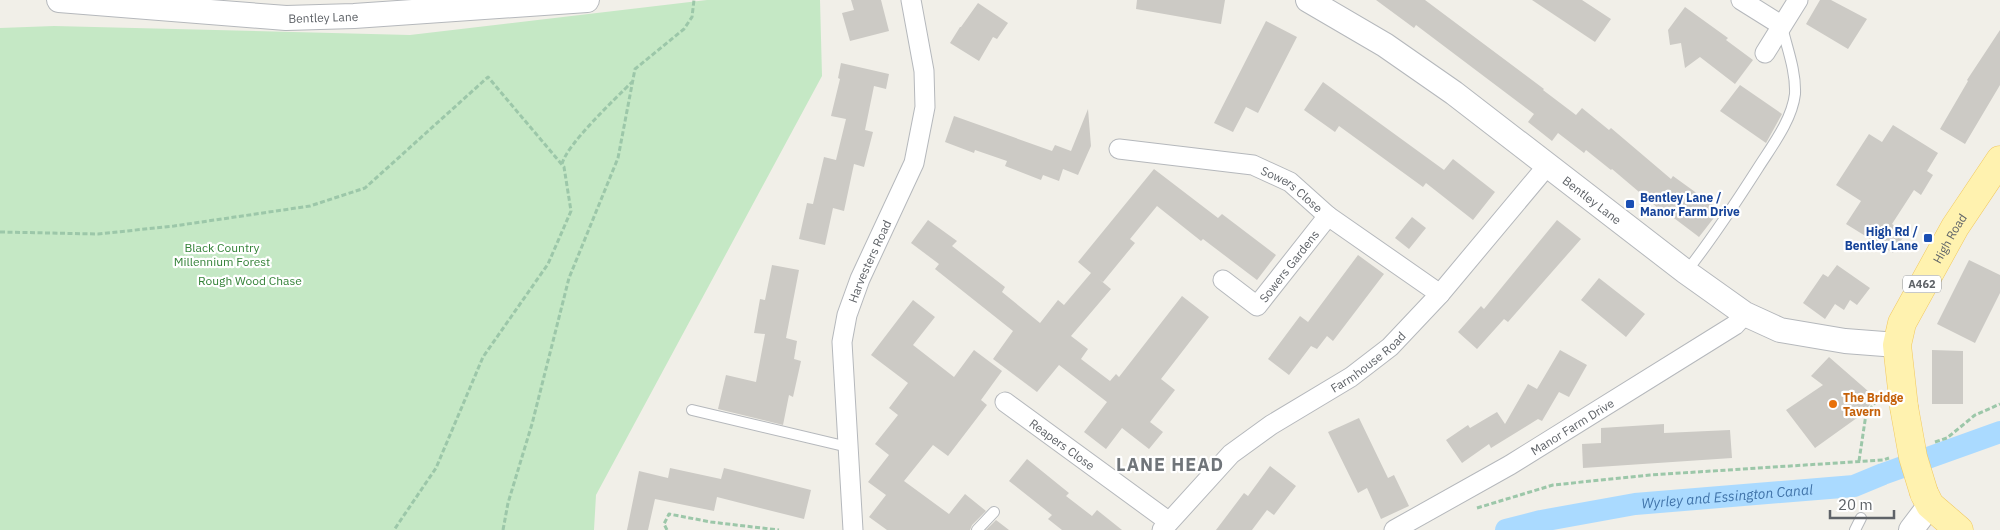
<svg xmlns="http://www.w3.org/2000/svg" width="2000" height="530" font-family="'IBM Plex Sans',sans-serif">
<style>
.green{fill:#c5e8c5}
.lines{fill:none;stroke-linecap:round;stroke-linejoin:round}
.canal{stroke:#aadaff;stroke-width:22}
.building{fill:#cccac5}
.service-casing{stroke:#b5b8bc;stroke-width:12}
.minor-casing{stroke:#b5b8bc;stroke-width:21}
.tertiary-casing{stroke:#b5b8bc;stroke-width:26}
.primary-casing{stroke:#f2c960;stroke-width:29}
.path{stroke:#9cc7a9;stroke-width:3;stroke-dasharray:5 2.5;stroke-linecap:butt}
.service{stroke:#fff;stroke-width:10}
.minor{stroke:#fff;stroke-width:19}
.tertiary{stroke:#fff;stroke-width:24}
.primary{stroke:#fff2af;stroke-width:28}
.primary-bridge-casing{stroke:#f2c960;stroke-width:29;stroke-linecap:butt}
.primary-bridge{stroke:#fff2af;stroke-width:28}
.transit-dot{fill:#1a4fb4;stroke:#fff;stroke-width:2}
.food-dot{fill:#e8710a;stroke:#fff;stroke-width:2}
.labels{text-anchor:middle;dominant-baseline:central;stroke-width:4.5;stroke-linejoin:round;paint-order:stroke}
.shield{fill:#fff;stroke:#8f9295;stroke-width:1}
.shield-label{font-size:11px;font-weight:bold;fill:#5f6368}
.street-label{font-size:12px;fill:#5f6368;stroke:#fff}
.transit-label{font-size:12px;font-weight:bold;fill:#164399;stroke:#fff;text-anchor:start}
.park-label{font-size:12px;fill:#348238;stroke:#fff}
.food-label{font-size:12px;font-weight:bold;fill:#c56008;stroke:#fff;text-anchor:start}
.water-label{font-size:14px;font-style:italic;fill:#4174aa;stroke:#fff}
.district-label{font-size:18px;font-weight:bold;letter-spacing:1px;fill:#70757a;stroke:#fff}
</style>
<rect width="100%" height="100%" fill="#f1efe8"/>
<path class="green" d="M 707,0 L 820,0 L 822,76 L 596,495 L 594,530 L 0,530 L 0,28 L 54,26 L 410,35 Z"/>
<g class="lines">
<path class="canal" id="s1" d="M 1506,530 L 1541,521 L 1635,504 L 1854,486 L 1883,474 L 2000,432"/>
</g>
<path class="building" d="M 851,0 L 881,0 L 889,31 L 850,41 L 842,13 L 854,10 Z
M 1137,0 L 1225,0 L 1221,24 L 1136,9 Z
M 1376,0 L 1425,0 L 1544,89 L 1543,90 L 1576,115 L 1582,108 L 1609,130 L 1611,128 L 1671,179 L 1673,176 L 1720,210 L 1699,237 L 1666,212 L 1665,214 L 1612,169 L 1611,170 L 1586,150 L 1584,153 L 1558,133 L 1552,141 L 1528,122 L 1534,114 L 1416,25 L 1414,28 Z
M 1532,0 L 1582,0 L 1611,19 L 1595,42 Z
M 1820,0 L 1831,0 L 1867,19 L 1848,49 L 1806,24 Z
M 978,3 L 1008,23 L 997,39 L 993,37 L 979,61 L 950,43 L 960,27 L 961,27 Z
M 1685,7 L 1728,38 L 1726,40 L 1753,60 L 1735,84 L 1700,57 L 1685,68 L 1681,43 L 1670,45 L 1668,30 Z
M 1266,21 L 1297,37 L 1258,113 L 1246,107 L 1233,132 L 1214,123 Z
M 2000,30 L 2000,85 L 1965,144 L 1940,129 L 1968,81 L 1967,80 Z
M 841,63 L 889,74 L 886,89 L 874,86 L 865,130 L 873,132 L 864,167 L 854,164 L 844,211 L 833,208 L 825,245 L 799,239 L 807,203 L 813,204 L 824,157 L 836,160 L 846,119 L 831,116 L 840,79 L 838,78 Z
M 1323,82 L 1444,170 L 1453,159 L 1495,192 L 1473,220 L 1426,183 L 1423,187 L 1339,126 L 1335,132 L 1304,110 Z
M 1740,85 L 1782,114 L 1766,143 L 1720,111 Z
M 1088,109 L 1091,146 L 1078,175 L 1063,169 L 1059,181 L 1043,175 L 1041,180 L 1005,166 L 1007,161 L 975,150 L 974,153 L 945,142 L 954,116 L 1052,151 L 1055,145 L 1071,151 Z
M 1893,125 L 1938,153 L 1927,171 L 1933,175 L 1921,195 L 1914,190 L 1892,224 L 1906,233 L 1893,253 L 1846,224 L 1861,201 L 1836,185 L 1869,134 L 1882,142 Z
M 1154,169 L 1218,218 L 1222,214 L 1276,255 L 1257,280 L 1203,239 L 1201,241 L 1157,206 L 1130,239 L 1135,243 L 1103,282 L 1099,279 L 1111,289 L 1071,336 L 1088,349 L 1081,359 L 1110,381 L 1116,374 L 1119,377 L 1182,296 L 1209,317 L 1161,379 L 1175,390 L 1150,422 L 1163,432 L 1149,449 L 1122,428 L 1106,449 L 1084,432 L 1107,402 L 1059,365 L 1037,392 L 993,359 L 1013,331 L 935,269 L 939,264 L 911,243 L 928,220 L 957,241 L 952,246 L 1005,287 L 1002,292 L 1040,323 L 1058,300 L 1064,305 L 1091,273 L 1078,262 Z
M 1412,217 L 1426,228 L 1409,249 L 1395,238 Z
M 1557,220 L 1581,239 L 1508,322 L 1504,319 L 1477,349 L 1458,332 L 1481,306 L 1484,309 Z
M 1358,255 L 1384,274 L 1333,341 L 1327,336 L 1317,349 L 1311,346 L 1289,375 L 1268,359 L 1300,316 L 1308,322 Z
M 1969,260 L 2000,275 L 2000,293 L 1975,343 L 1937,324 Z
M 772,265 L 799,270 L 786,338 L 797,341 L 794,359 L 801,361 L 793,397 L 789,395 L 783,425 L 718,409 L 726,375 L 756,382 L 765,334 L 754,333 L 760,299 L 765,300 Z
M 1837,265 L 1870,288 L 1857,305 L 1850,300 L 1844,310 L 1835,304 L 1825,319 L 1803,303 L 1823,274 L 1828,277 Z
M 1599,278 L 1645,314 L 1626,337 L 1581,300 Z
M 913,300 L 935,317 L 913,345 L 954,377 L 974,350 L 1002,371 L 981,400 L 987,405 L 948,456 L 933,445 L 904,481 L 949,514 L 965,494 L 986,511 L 972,525 L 970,530 L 887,530 L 869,517 L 886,495 L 868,482 L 889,455 L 875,444 L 898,415 L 889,408 L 908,383 L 871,355 Z
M 1560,350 L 1587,365 L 1569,397 L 1559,392 L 1542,421 L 1538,419 L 1491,448 L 1489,444 L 1462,463 L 1446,440 L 1468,425 L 1470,428 L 1497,412 L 1505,424 L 1528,384 L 1537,389 Z
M 1932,350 L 1963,351 L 1963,404 L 1932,404 Z
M 1829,357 L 1876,398 L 1861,415 L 1815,448 L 1786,410 L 1823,385 L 1811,376 Z
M 1359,418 L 1388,478 L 1394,475 L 1409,506 L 1381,519 L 1367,488 L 1358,493 L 1328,432 Z
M 1664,424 L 1664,433 L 1730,430 L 1732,458 L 1583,468 L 1582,444 L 1601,443 L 1601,428 Z
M 1027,459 L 1069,493 L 1066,496 L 1092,516 L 1097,510 L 1122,530 L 1062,530 L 1048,519 L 1052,515 L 1009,481 Z
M 1270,466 L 1296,486 L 1274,515 L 1267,510 L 1252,530 L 1216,530 L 1244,493 L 1248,496 Z
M 670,468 L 721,479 L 724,468 L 811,490 L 804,519 L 717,497 L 714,511 L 655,499 L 648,530 L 627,530 L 639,471 L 668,478 Z
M 996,520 L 1009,530 L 986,530 Z"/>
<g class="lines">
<g class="service-casing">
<path id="service" d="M 1686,272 C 1712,239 1735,204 1758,168 C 1772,146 1792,120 1795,94 C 1796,71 1787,48 1782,27
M 692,410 L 848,447
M 977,530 L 994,512
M 1855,530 L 1861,518"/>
</g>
<g class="minor-casing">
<g id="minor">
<path d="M 1741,0 L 1781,25"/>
<path d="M 1765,53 L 1798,0"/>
<path id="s2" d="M 1119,149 L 1253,165 L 1290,182 L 1328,216 L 1440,294"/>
<path id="s3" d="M 1223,280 L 1257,306 L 1328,216"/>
<path id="s4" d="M 1005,402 L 1168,521"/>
<path id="s5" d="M 853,530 L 842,342 L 847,315 L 860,279 L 914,163 L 925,107 L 924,71 L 911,0"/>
<path id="s6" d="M 1162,530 L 1231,454 L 1271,425 L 1351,377 L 1390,347 L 1440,294 L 1547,166"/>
<path id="s7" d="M 1394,530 L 1510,465 L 1735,325 L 1745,314"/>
</g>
</g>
<g class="tertiary-casing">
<g id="tertiary">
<path id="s8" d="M 59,0 L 286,18 L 354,16 L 587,0"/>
<path id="s9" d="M 1308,0 L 1385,45 L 1454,93 L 1686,272 L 1745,314 L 1780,330 L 1845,341 L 1897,345"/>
<path d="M 1911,530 L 1930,505"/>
</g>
</g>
<g class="primary-casing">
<g id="primary">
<path id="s10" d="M 1904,407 L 1897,345 L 1902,323 L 1955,227 L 2000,160"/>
<path d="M 1924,493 L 1930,505 L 1959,530"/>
</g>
</g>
<path class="path" d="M 562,164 C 567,144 615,99 632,82
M 0,232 L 98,234 L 174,226 L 310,206 L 365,188 L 488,77 L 564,167 L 571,211 L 548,264 L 483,357 L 436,468 L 394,530
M 1935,442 L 1947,438 L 1975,415 L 2000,404
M 1859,461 L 1866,414 L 1878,399
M 1477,508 L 1553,485 L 1650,475 L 1883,460 L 1889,458
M 503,530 L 508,503 L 532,424 L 569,278 L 618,158 L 635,69 L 684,29 L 692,17 L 694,0
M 667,530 L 664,524 L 669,514 L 711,522 L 779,530"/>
<use href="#service" class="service"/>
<use href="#minor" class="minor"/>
<use href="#tertiary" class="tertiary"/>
<use href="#primary" class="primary"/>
<g class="primary-bridge-casing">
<path id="primary-bridge" d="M 1904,407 L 1913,457 L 1924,493"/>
</g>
<use href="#primary-bridge" class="primary-bridge"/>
</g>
<g class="transit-dot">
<rect x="1625" y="199" width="10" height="10" rx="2.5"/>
<rect x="1923" y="233" width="10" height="10" rx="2.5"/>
</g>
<circle class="food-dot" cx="1833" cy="404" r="5"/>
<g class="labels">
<rect class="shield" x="1903" y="275.5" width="38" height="17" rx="4"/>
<g class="shield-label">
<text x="1922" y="284">A462</text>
</g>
<g class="street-label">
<text stroke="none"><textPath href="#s8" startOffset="265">Bentley Lane</textPath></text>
<text stroke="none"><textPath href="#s2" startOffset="181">Sowers Close</textPath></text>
<text stroke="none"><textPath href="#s9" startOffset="348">Bentley Lane</textPath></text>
<text stroke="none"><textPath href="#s10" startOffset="182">High Road</textPath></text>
<text stroke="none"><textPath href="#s5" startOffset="274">Harvesters Road</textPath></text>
<text stroke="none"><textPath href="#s3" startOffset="94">Sowers Gardens</textPath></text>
<text stroke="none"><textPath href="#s6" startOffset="268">Farmhouse Road</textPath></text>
<text stroke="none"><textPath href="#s7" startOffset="206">Manor Farm Drive</textPath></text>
<text stroke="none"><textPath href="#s4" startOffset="71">Reapers Close</textPath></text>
</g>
<g class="transit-label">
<text x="1640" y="197">Bentley Lane /<tspan x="1640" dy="14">Manor Farm Drive</tspan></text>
<text x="1918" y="231" text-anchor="end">High Rd /<tspan x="1918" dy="14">Bentley Lane</tspan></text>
</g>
<g class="park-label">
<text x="222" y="247">Black Country<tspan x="222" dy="14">Millennium Forest</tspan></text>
<text x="250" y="280">Rough Wood Chase</text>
</g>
<g class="food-label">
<text x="1843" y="397">The Bridge<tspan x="1843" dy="14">Tavern</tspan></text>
</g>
<g class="water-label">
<text stroke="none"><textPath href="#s1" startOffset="224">Wyrley and Essington Canal</textPath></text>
</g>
<g class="district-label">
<text x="1170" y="464">LANE HEAD</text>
</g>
</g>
<path d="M1830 510v8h64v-8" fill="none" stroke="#5f6368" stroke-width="2.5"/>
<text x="1838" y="510" font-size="15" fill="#5f6368" stroke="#ffffff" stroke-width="4" paint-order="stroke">20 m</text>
</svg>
